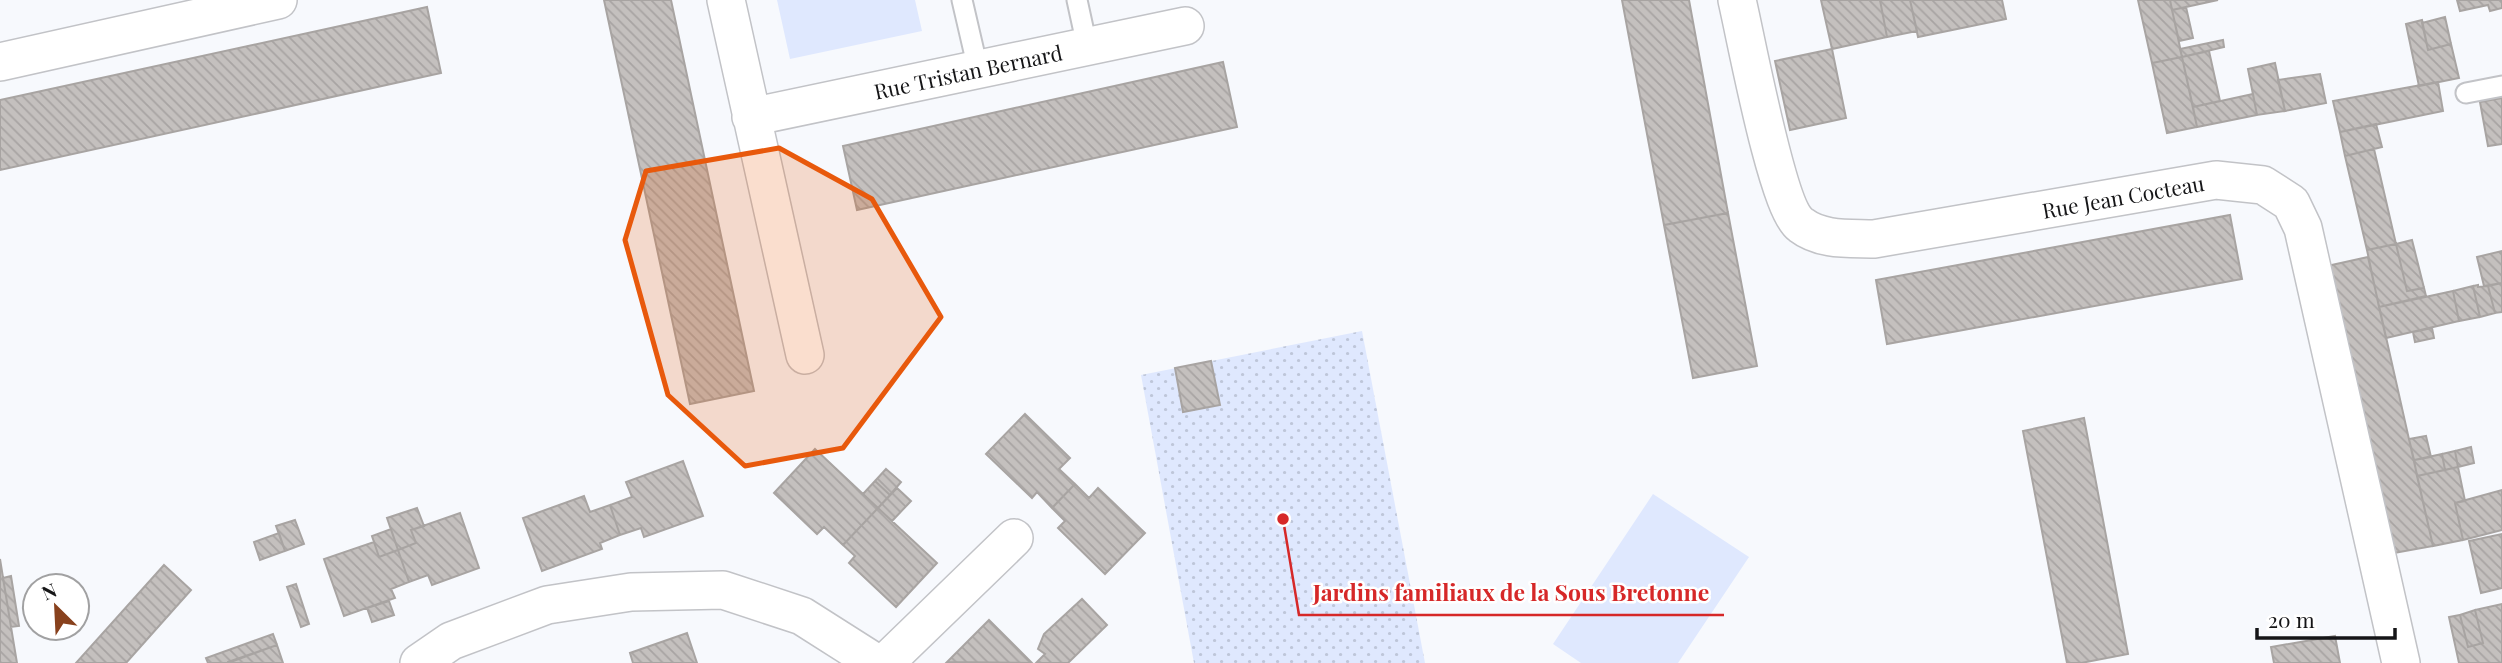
<svg xmlns="http://www.w3.org/2000/svg" width="2502" height="663" font-family="'Playfair Display',serif">
<style>
.grass{fill:#dfe8fe}
.park{fill:url(#park-dots)}
.building{fill:url(#building-back-hatch);stroke:#a8a4a2;stroke-width:2}
.lines{fill:none;stroke-linecap:round;stroke-linejoin:round}
.service-casing{stroke:#c2c3c7;stroke-width:23}
.minor-casing{stroke:#c2c3c7;stroke-width:40}
.service{stroke:#fff;stroke-width:19}
.minor{stroke:#fff;stroke-width:37}
.marked{fill:#e8590c;fill-opacity:0.2;stroke:#e8590c;stroke-width:5;stroke-linejoin:round}
.labels{text-anchor:middle;dominant-baseline:central;stroke-width:5;stroke-linejoin:round;paint-order:stroke}
.street-label{font-size:21px;fill:#151517;stroke:#fff}
.leader{fill:none;stroke:#d62828;stroke-width:2.5}
.callout-dot{fill:#d62828;stroke:#fff;stroke-width:2.5}
.callout-label{font-size:23px;text-anchor:middle;font-weight:bold;fill:#d62828;stroke:#fff;stroke-width:5;stroke-linejoin:round;paint-order:stroke}
</style>
<defs>
<pattern id="park-dots" width="8" height="8" patternUnits="userSpaceOnUse" patternTransform="scale(1.75)"><rect width="8" height="8" fill="#dfe8fe"/><path d="M2 2h.1M6 6h.1" fill="none" stroke="#bec6d9" stroke-width="1.8" stroke-linecap="round"/></pattern>
<pattern id="building-back-hatch" width="6" height="6" patternUnits="userSpaceOnUse" patternTransform="scale(1.75)"><rect width="6" height="6" fill="#c4c0be"/><path d="M-1 5l2 2M0 0l6 6M5-1l2 2" fill="none" stroke="#a8a4a3"/></pattern>
</defs>
<rect width="100%" height="100%" fill="#f7f9fd"/>
<path class="grass" d="M 777,0 L 915,0 L 922,31 L 790,59 Z
M 1653,494 L 1749,557 L 1678,663 L 1581,663 L 1553,644 Z"/>
<path class="park" d="M 1362,331 L 1425,663 L 1194,663 L 1141,375 Z"/>
<path class="building" d="M 604,0 L 671,0 L 754,391 L 690,404 Z
M 1622,0 L 1689,0 L 1728,213 L 1664,225 Z
M 1821,0 L 1880,0 L 1887,37 L 1832,49 Z
M 1880,0 L 1910,0 L 1917,31 L 1887,37 Z
M 1910,0 L 2002,0 L 2006,19 L 1918,37 Z
M 2138,0 L 2170,0 L 2182,57 L 2152,63 Z
M 2170,0 L 2218,0 L 2172,10 Z
M 2457,0 L 2502,0 L 2502,8 L 2490,11 L 2488,5 L 2460,11 Z
M 427,7 L 441,73 L 0,170 L 0,100 Z
M 2186,7 L 2193,38 L 2179,41 L 2172,10 Z
M 2445,17 L 2451,44 L 2428,50 L 2422,23 Z
M 2422,20 L 2428,50 L 2451,44 L 2459,78 L 2419,86 L 2406,24 Z
M 2223,40 L 2224,47 L 2182,57 L 2180,49 Z
M 1832,49 L 1846,118 L 1790,130 L 1775,61 Z
M 2209,51 L 2220,101 L 2193,107 L 2182,57 Z
M 2182,57 L 2197,127 L 2167,133 L 2152,63 Z
M 1223,62 L 1237,127 L 857,210 L 843,146 Z
M 2275,63 L 2285,111 L 2257,115 L 2248,69 Z
M 2320,74 L 2326,103 L 2285,111 L 2278,80 Z
M 2438,82 L 2443,111 L 2340,132 L 2333,101 Z
M 2253,94 L 2257,115 L 2197,127 L 2193,107 Z
M 2502,98 L 2502,144 L 2488,146 L 2480,102 Z
M 2376,124 L 2382,147 L 2345,156 L 2340,132 Z
M 2374,149 L 2396,244 L 2367,250 L 2345,156 Z
M 1728,213 L 1757,366 L 1693,378 L 1664,225 Z
M 2230,215 L 2242,279 L 1887,344 L 1876,280 Z
M 2412,240 L 2424,288 L 2407,291 L 2396,244 Z
M 2396,244 L 2407,291 L 2424,288 L 2426,296 L 2379,307 L 2367,250 Z
M 2502,251 L 2502,283 L 2484,286 L 2477,257 Z
M 2368,257 L 2433,546 L 2388,554 L 2327,266 Z
M 2502,283 L 2502,312 L 2495,313 L 2488,286 Z
M 2478,285 L 2478,287 L 2488,286 L 2495,313 L 2480,317 L 2473,286 Z
M 2473,286 L 2480,317 L 2459,321 L 2453,291 Z
M 2453,291 L 2459,321 L 2386,338 L 2379,307 Z
M 2432,328 L 2434,338 L 2415,342 L 2413,332 Z
M 1211,361 L 1220,405 L 1183,412 L 1175,368 Z
M 1025,414 L 1070,458 L 1059,469 L 1075,484 L 1052,508 L 1037,492 L 1032,498 L 986,454 Z
M 2084,418 L 2128,654 L 2081,663 L 2067,663 L 2023,431 Z
M 2426,436 L 2431,457 L 2414,460 L 2409,439 Z
M 2471,447 L 2474,463 L 2458,467 L 2455,451 Z
M 815,449 L 878,508 L 843,545 L 824,527 L 817,534 L 774,493 Z
M 2455,451 L 2458,467 L 2445,470 L 2442,454 Z
M 2442,454 L 2445,470 L 2417,476 L 2414,460 Z
M 683,461 L 703,516 L 644,537 L 641,528 L 620,535 L 610,505 L 632,497 L 626,482 Z
M 2458,467 L 2465,501 L 2455,503 L 2463,540 L 2433,546 L 2417,476 Z
M 886,469 L 901,482 L 890,495 L 875,481 Z
M 875,481 L 890,495 L 878,508 L 863,494 Z
M 1075,484 L 1089,498 L 1098,488 L 1145,533 L 1105,574 L 1058,528 L 1065,521 L 1052,508 Z
M 897,488 L 911,501 L 892,521 L 878,508 Z
M 2502,490 L 2502,530 L 2463,540 L 2455,503 Z
M 584,496 L 590,512 L 610,505 L 620,535 L 600,543 L 602,549 L 542,571 L 523,518 Z
M 417,508 L 424,526 L 411,530 L 416,543 L 398,550 L 387,518 Z
M 878,508 L 937,563 L 896,607 L 849,563 L 855,556 L 843,545 Z
M 460,513 L 479,568 L 432,585 L 428,575 L 409,582 L 398,550 L 416,543 L 411,530 Z
M 295,520 L 304,544 L 285,551 L 276,526 Z
M 391,529 L 398,550 L 379,557 L 372,536 Z
M 279,533 L 285,551 L 260,560 L 254,542 Z
M 2502,534 L 2502,588 L 2481,593 L 2469,541 Z
M 374,542 L 379,557 L 398,550 L 409,582 L 391,589 L 395,598 L 344,616 L 324,559 Z
M 0,559 L 11,627 L 17,663 L 0,663 Z
M 164,565 L 191,590 L 126,663 L 76,663 Z
M 11,576 L 19,626 L 11,627 L 3,578 Z
M 296,584 L 309,624 L 301,627 L 287,587 Z
M 1082,599 L 1107,625 L 1068,663 L 1036,663 L 1045,654 L 1038,649 L 1044,634 Z
M 389,601 L 394,615 L 372,622 L 367,608 Z
M 2502,604 L 2502,663 L 2459,663 L 2449,617 L 2460,615 L 2468,647 L 2483,643 L 2475,610 Z
M 2475,610 L 2483,643 L 2468,647 L 2460,615 Z
M 989,620 L 1032,663 L 947,662 Z
M 687,633 L 697,663 L 633,663 L 630,653 Z
M 273,634 L 277,645 L 228,663 L 208,663 L 206,658 Z
M 2335,636 L 2340,663 L 2274,663 L 2271,647 Z
M 277,645 L 283,663 L 228,663 L 228,662 Z"/>
<g class="lines">
<g class="service-casing">
<path id="service" d="M 962,0 L 978,69
M 1077,0 L 1087,46
M 2466,93 L 2502,86"/>
</g>
<g class="minor-casing">
<path id="minor" d="M 726,0 L 805,355
M 1737,0 C 1746,38 1777,208 1801,225 C 1822,241 1850,238 1874,239 L 2216,180 L 2263,185 L 2291,203 L 2303,228 L 2401,663
M 0,62 L 278,0
M 751,117 L 1185,26
M 419,663 L 451,641 L 547,605 L 631,592 L 723,590 L 802,616 L 876,663
M 885,663 L 1014,538"/>
</g>
<use href="#service" class="service"/>
<use href="#minor" class="minor"/>
</g>
<path class="marked" d="M 779,148 L 872,199 L 941,317 L 843,448 L 745,466 L 668,395 L 625,240 L 646,171 Z"/>
<g class="labels">
<g class="street-label">
<text transform="translate(968 71) rotate(-12)">Rue Tristan Bernard</text>
<text transform="translate(2123 196) rotate(-10)">Rue Jean Cocteau</text>
</g>
</g>
<path class="leader" d="M1283 519L1299 615H1724"/>
<circle class="callout-dot" cx="1283" cy="519" r="7"/>
<g class="callout-label">
<text x="1511" y="601">Jardins familiaux de la Sous Bretonne</text>
</g>
<g transform="translate(56 607) rotate(336)"><circle r="33" fill="#ffffff" stroke="#a1a1a2" stroke-width="2"/>
<path d="M0-5L12 26L0 18L-12 26Z" fill="#88411d"/>
<text y="-10" font-size="19" font-weight="bold" text-anchor="middle" fill="#151517">N</text>
</g>
<path d="M2257 628v10h138v-10" fill="none" stroke="#151517" stroke-width="3.5"/>
<text x="2268" y="628" font-size="21" fill="#151517" stroke="#ffffff" stroke-width="5" paint-order="stroke">20 m</text>
</svg>
